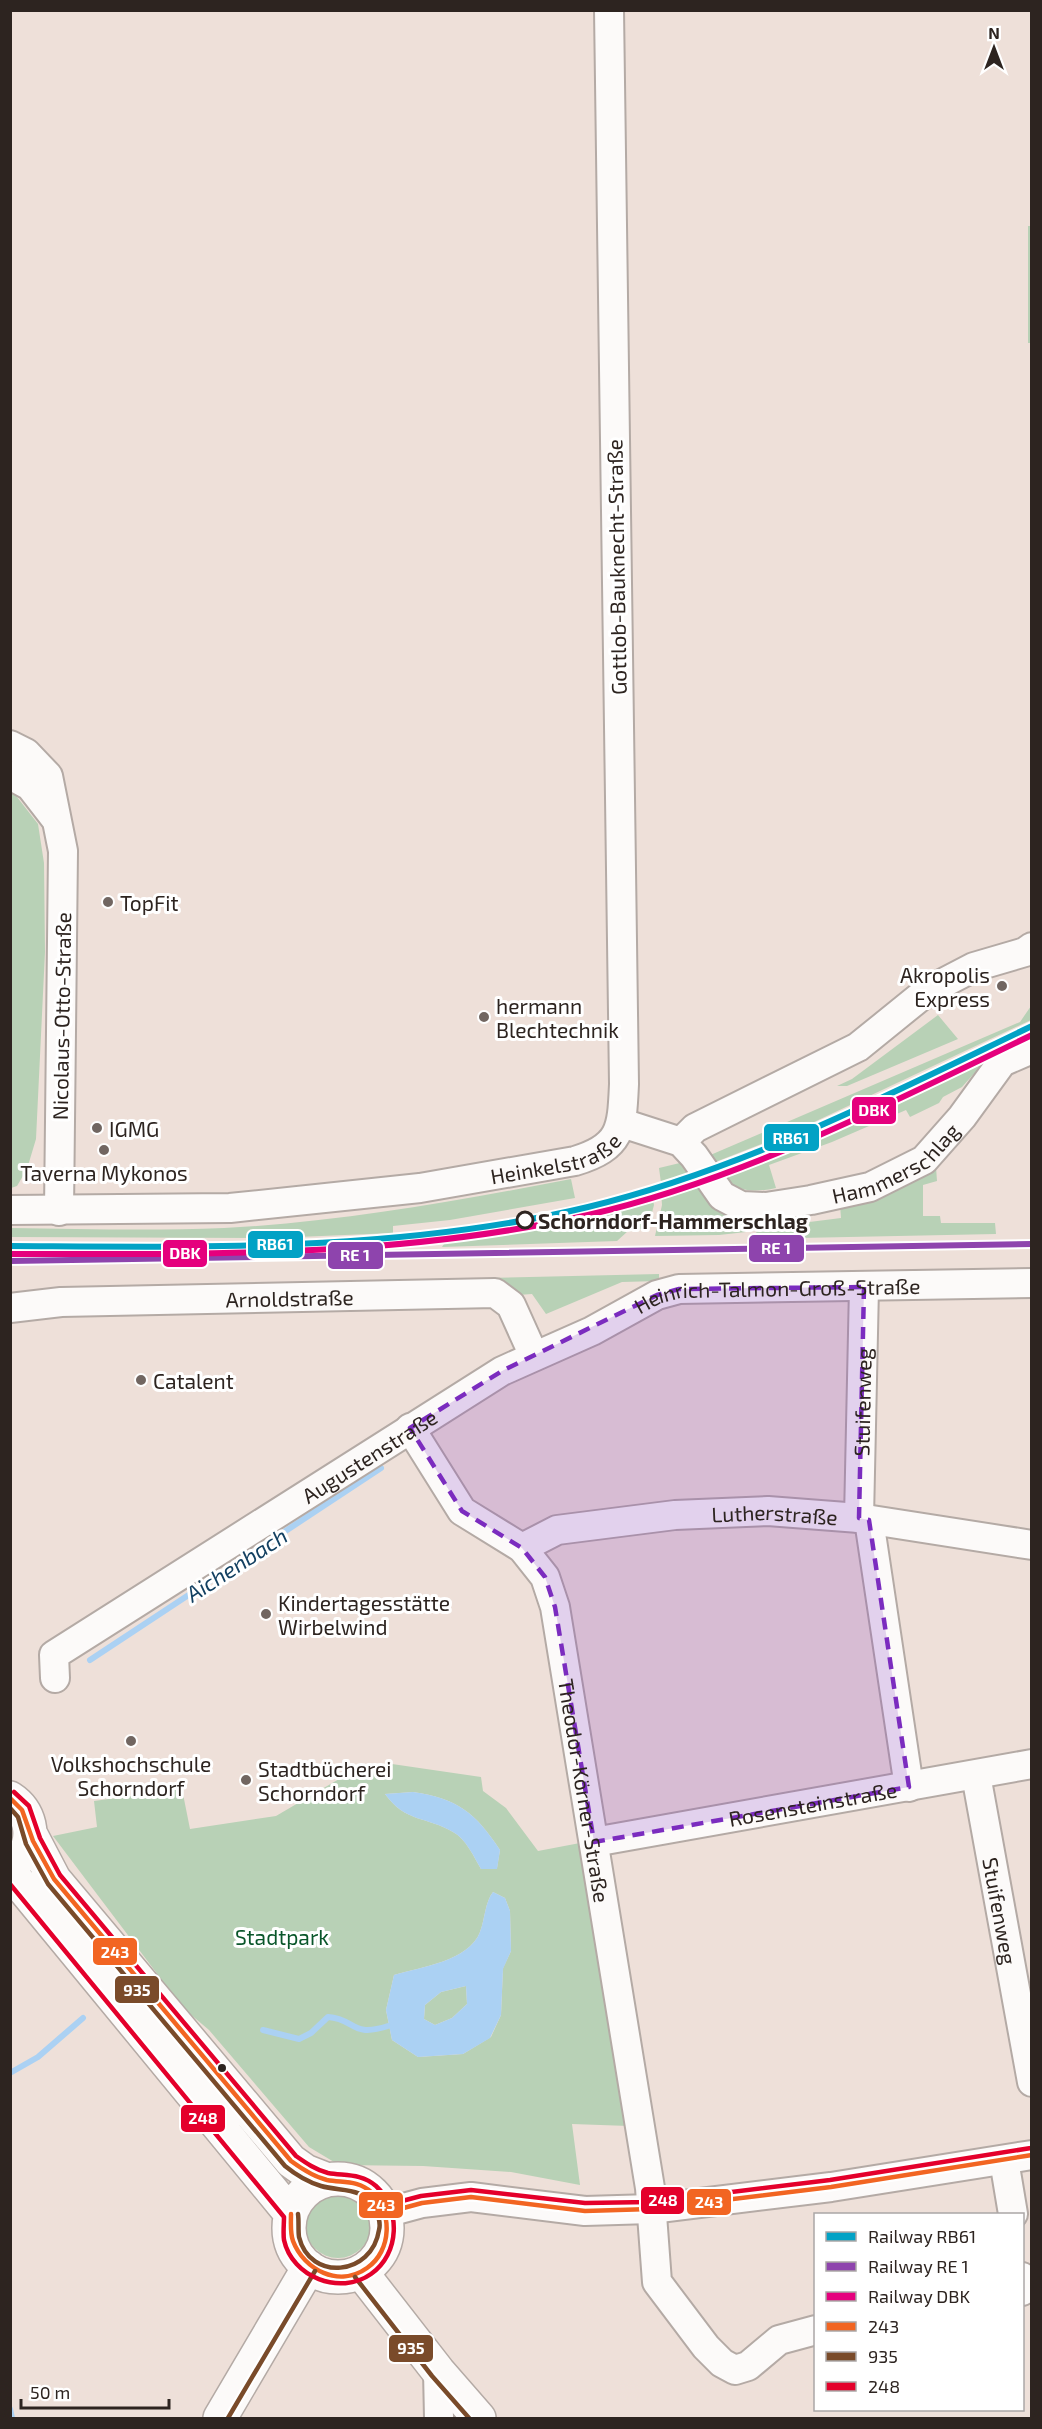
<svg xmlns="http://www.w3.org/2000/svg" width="1042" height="2429" font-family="'Exo 2',sans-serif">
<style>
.green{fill:#b8d1b6;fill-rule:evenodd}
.water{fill:#abd1f3;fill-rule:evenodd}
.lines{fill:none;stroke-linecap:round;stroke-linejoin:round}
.stream{stroke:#abd1f3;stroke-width:6}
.minor-casing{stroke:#b4aaa5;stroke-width:32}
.major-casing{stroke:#b4aaa5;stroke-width:36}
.minor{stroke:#fcfaf9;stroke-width:28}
.major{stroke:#fcfaf9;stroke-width:33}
.bus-1-casing{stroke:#fff;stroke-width:9}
.bus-2-casing{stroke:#fff;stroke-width:9}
.bus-3-casing{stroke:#fff;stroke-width:9}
.bus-1{stroke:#f26522;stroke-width:4.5}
.bus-2{stroke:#7a4b2a;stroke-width:4.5}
.bus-3{stroke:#e4002b;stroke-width:4.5}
.rail-1-casing{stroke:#fff;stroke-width:10}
.rail-2-casing{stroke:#fff;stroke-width:10}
.rail-3-casing{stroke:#fff;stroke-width:10}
.rail-1{stroke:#02a2c5;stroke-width:6}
.rail-2{stroke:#8e44ad;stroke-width:6}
.rail-3{stroke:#e5007d;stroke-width:6}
.marked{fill:#7b2cbf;fill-opacity:0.2;stroke:#7b2cbf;stroke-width:4.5;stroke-dasharray:12 8;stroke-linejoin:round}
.poi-dot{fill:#716661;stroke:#fff;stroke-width:2}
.stop-dot{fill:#fff;stroke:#2d2420;stroke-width:3}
.bus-dot{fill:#2d2420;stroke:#fff;stroke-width:2}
.labels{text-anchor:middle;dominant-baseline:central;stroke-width:6;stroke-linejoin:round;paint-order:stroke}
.street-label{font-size:21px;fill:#2d2420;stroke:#fff}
.poi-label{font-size:21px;fill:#2d2420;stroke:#fff;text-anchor:start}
.stop-label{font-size:21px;font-weight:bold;fill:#2d2420;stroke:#fff;text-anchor:start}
.park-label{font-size:21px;fill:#09562a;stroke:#fff}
.water-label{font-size:22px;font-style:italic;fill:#134061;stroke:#fff}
.line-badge{stroke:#fff;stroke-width:2}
.badge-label{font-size:16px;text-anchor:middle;font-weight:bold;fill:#fff}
</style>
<rect width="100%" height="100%" fill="#eee0d9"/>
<path class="green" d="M 1028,226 L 1032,226 L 1032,343 L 1028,343 Z
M 10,788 L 38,824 L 44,863 L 45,952 L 36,1139 L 27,1169 L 17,1186 L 11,1188 Z
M 1031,1006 L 1031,1020 L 795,1131 L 713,1163 L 708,1156 L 1020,1022 Z
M 938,1015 L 958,1039 L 847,1086 L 837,1086 L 852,1079 Z
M 1031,1034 L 1031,1040 L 979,1068 L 962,1087 L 943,1097 L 939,1103 L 910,1117 L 906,1110 L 832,1142 L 769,1165 L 776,1188 C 754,1193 735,1192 719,1174 Z
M 684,1162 L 695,1173 L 661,1183 L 659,1168 Z
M 936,1167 L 937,1181 L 923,1185 L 923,1216 L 940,1216 L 941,1223 L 995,1223 L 996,1234 L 748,1239 L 762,1228 L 841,1218 L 840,1205 L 869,1203 Z
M 571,1179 L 575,1198 L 450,1220 L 393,1226 L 393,1233 L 274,1238 L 11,1237 L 11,1228 C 82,1229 153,1231 224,1228 C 341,1222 457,1201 571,1179 Z
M 698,1179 L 746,1220 L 746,1232 L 719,1235 L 655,1236 L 662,1205 L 661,1190 Z
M 652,1194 L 654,1205 L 648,1228 L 628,1231 L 617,1241 L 442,1247 L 444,1244 L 562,1222 Z
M 659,1274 L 659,1281 L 622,1282 L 546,1314 L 532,1294 L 518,1295 L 507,1284 L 440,1283 L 439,1279 Z
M 392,1764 L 481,1777 L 483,1791 L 506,1808 L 538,1851 L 580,1843 L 629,2126 L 572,2124 L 580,2185 L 511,2172 L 423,2166 L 339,2165 L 309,2147 L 209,2030 L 183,2008 L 53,1836 L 97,1827 L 94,1801 L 182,1789 L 190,1829 L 276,1816 L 351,1772 ZM 413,1792 C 457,1798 476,1813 500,1850 L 497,1868 L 481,1869 C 474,1857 466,1839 453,1832 C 426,1816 406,1823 385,1794 ZM 493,1892 L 505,1898 L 510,1911 L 511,1951 L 503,1968 L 501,2015 L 491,2037 L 463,2054 L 418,2057 L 392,2040 L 386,2010 L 394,1975 C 421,1967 469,1961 480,1932 C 485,1919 485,1902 493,1892 Z
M 466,1986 L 467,2004 L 452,2018 L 435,2025 L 424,2019 L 425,2005 L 441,1992 Z
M305 2225a33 33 0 1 1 66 0a33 33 0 1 1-66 0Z"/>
<path class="water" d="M 413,1792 C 457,1798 476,1813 500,1850 L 497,1869 L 481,1869 C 474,1857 466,1839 453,1832 C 426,1816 406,1823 385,1794 Z
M 493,1892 L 505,1898 L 510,1911 L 511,1951 L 503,1969 L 501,2015 L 490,2038 L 463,2054 L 418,2057 L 392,2040 L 386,2010 L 394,1975 C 421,1967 469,1961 480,1932 C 485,1919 485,1902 493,1892 ZM 466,1986 L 467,2004 L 452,2018 L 435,2025 L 424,2019 L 425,2005 L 441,1992 Z"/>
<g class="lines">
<path class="stream" d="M 90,1660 L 381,1468
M 263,2030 L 299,2039 L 311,2033 L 328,2017 C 356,2019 351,2038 388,2026
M 10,2073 L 38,2057 L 83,2018
M 10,2409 L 12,2418"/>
<g class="minor-casing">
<g id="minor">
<path d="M 10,745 L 26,753 L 48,776 L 63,851 L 59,1211"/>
<path d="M 10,775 L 30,786 L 54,817"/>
<path id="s1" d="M 622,1123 L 681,1142 L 694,1156 L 722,1196 L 741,1206 L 766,1207 L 811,1200 L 870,1187 L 924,1160 L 962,1117 L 1002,1062 L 1032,1049"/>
<path d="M 681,1142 L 695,1128 L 858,1047 L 926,992 L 974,967 L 1025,952 L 1032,947"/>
<path id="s2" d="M 10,1210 L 230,1208 L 420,1188 L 575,1161 C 622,1147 622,1128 624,1084 L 609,10"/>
<path id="s3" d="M 10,1308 L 61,1302 L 495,1293 L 511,1305 L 534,1356"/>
<path id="s4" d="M 410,1428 L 462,1511 L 522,1548 L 545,1577 L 555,1607 L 650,2188 L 657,2282 L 706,2347 L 722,2363 L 735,2370 L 748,2366 L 779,2340 L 816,2330"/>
<path id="s5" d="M 859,1518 L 864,1287"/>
<path d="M 869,1520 L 909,1787"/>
<path id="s6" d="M 522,1548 L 557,1530 L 675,1515 L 768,1511 L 859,1518 L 1032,1545"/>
<path id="s7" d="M 55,1678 L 54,1655 L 502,1371 L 592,1331 L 657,1295 L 679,1289 L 1032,1283"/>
<path id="s8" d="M 976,1775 L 1032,2082"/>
<path id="s9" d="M 594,1842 L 1032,1764"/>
<path d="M 1004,2160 L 1013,2214"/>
<path d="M 385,2213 L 422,2203 L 471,2197 L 585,2211 L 651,2209 L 831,2187 L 1032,2155"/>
<path d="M 1022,2277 L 1022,2291"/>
<path d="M 438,2371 L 439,2418"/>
</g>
</g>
<g class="major-casing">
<path id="major" d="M 10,1798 C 30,1811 36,1836 23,1856
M 31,1835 L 54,1879 L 291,2161 L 305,2171 L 328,2180
M 10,1872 L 291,2214
M289 2228a49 49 0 1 1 98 0a49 49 0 1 1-98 0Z
M 361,2272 L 438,2371 L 479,2418
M 220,2418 L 309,2267"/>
</g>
<use href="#minor" class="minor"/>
<use href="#major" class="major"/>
<g class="bus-1-casing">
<path id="bus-1" d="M 10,1798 L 22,1810 L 33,1841 L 54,1879 L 291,2161 C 302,2169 314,2177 327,2180 C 343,2183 358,2180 371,2192 C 393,2211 392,2251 367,2268 C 339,2288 304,2270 293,2241 C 290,2233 291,2223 291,2214
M 385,2213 L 422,2203 L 471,2197 L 585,2211 L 651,2209 L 831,2187 L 1032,2155"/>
</g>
<g class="bus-2-casing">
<path id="bus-2" d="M 10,1808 L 18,1817 L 26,1844 L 48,1884 L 285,2166 C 296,2175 308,2182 321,2186 C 342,2192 362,2186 374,2208 C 378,2214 381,2223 379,2230 C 372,2276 310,2282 299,2237 C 298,2230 299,2221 298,2214
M 355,2277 L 432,2376 L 469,2418
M 228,2418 L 315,2271"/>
</g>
<g class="bus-3-casing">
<path id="bus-3" d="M 10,1884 L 284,2217 C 284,2224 283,2233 284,2240 C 292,2277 340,2296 371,2274 C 400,2254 401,2209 376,2186 C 361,2173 345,2176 328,2173 C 316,2170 306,2163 296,2156 L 60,1875 L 40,1838 L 29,1806 L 14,1792
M 383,2206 L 421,2196 L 471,2190 L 585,2203 L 650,2202 L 830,2180 L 1031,2148"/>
</g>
<use href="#bus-1" class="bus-1"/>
<use href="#bus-2" class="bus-2"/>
<use href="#bus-3" class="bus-3"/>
<g class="rail-1-casing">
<path id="rail-1" d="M 10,1246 C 203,1247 400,1252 588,1207 C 744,1169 888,1095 1032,1026"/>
</g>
<g class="rail-2-casing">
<path id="rail-2" d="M 10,1261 L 1032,1244"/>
</g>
<g class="rail-3-casing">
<path id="rail-3" d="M 10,1254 C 204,1254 399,1258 588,1215 C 744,1179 888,1104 1032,1035"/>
</g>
<use href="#rail-1" class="rail-1"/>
<use href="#rail-2" class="rail-2"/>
<use href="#rail-3" class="rail-3"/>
</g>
<path class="marked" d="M 864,1287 L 859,1518 L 869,1520 L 909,1787 L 594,1842 L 555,1607 L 545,1577 L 522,1548 L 462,1511 L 410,1428 L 502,1371 L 657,1295 L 679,1289 Z"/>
<g class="poi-dot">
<circle cx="108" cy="902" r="6"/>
<circle cx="1002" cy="986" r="6"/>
<circle cx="484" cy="1017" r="6"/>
<circle cx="97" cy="1128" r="6"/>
<circle cx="104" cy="1150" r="6"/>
<circle cx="141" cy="1380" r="6"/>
<circle cx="266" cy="1614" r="6"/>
<circle cx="131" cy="1741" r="6"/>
<circle cx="246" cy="1780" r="6"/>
</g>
<circle class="stop-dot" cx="525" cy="1220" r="8"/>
<circle class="bus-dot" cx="222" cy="2068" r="5"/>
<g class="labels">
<g class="street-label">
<text transform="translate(616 567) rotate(-91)">Gottlob-Bauknecht-Straße</text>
<text transform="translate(61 1016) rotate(-89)">Nicolaus-Otto-Straße</text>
<text stroke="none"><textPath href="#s2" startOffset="550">Heinkelstraße</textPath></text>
<text stroke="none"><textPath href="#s1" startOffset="316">Hammerschlag</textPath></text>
<text stroke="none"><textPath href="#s3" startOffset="280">Arnoldstraße</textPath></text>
<text stroke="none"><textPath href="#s7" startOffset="846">Heinrich-Talmon-Groß-Straße</textPath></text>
<text stroke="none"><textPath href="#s5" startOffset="116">Stuifenweg</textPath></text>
<text stroke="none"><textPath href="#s7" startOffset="396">Augustenstraße</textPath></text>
<text stroke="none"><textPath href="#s6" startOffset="258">Lutherstraße</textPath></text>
<text stroke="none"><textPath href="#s4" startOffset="423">Theodor-Körner-Straße</textPath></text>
<text stroke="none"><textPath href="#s9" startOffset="222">Rosensteinstraße</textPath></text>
<text stroke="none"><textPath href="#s8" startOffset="138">Stuifenweg</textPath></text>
</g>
<g class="poi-label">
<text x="120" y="902">TopFit</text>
<text x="990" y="974" text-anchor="end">Akropolis<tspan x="990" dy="24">Express</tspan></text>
<text x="496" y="1005">hermann<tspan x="496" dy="24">Blechtechnik</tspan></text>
<text x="109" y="1128">IGMG</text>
<text x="104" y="1172" text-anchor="middle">Taverna Mykonos</text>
<text x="153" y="1380">Catalent</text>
<text x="278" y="1602">Kindertagesstätte<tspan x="278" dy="24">Wirbelwind</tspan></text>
<text x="131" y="1763" text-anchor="middle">Volkshochschule<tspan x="131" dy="24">Schorndorf</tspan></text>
<text x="258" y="1768">Stadtbücherei<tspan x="258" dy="24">Schorndorf</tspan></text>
</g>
<g class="stop-label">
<text x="538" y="1220">Schorndorf-Hammerschlag</text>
</g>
<g class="park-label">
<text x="282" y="1936">Stadtpark</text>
</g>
<g class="water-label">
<text transform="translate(236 1564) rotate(-33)">Aichenbach</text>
</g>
</g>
<g class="line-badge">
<rect x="851" y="1096" width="46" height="29" rx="6" fill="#e5007d"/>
<rect x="763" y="1123" width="57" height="29" rx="6" fill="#02a2c5"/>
<rect x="247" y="1230" width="57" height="29" rx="6" fill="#02a2c5"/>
<rect x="748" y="1234" width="57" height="29" rx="6" fill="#8e44ad"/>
<rect x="162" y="1239" width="46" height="29" rx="6" fill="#e5007d"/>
<rect x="327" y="1241" width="57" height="29" rx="6" fill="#8e44ad"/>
<rect x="92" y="1937" width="46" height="29" rx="6" fill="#f26522"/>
<rect x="114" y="1975" width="46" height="29" rx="6" fill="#7a4b2a"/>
<rect x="180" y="2104" width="46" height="29" rx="6" fill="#e4002b"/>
<rect x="640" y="2186" width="45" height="29" rx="6" fill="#e4002b"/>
<rect x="686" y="2188" width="46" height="28" rx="6" fill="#f26522"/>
<rect x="358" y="2191" width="46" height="28" rx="6" fill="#f26522"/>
<rect x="388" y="2334" width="46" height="29" rx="6" fill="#7a4b2a"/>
</g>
<g class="badge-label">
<text x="874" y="1116">DBK</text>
<text x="791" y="1144">RB61</text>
<text x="275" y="1250">RB61</text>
<text x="776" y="1254">RE 1</text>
<text x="185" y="1259">DBK</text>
<text x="355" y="1261">RE 1</text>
<text x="115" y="1958">243</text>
<text x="137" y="1996">935</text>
<text x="203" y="2124">248</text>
<text x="663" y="2206">248</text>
<text x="709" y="2208">243</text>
<text x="381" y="2211">243</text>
<text x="411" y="2354">935</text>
</g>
<rect width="1042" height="2429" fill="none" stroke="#2d2420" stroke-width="24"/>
<rect x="814" y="2213" width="210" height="198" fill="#ffffff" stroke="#aba7a6" stroke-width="1.5"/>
<rect x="826" y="2232" width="30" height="9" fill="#02a2c5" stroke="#aba7a6" stroke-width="1.5"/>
<text x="868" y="2243" font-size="18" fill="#2d2420">Railway RB61</text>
<rect x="826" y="2262" width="30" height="9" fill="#8e44ad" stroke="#aba7a6" stroke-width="1.5"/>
<text x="868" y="2273" font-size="18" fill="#2d2420">Railway RE 1</text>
<rect x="826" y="2292" width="30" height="9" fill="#e5007d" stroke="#aba7a6" stroke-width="1.5"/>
<text x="868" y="2303" font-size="18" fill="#2d2420">Railway DBK</text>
<rect x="826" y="2322" width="30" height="9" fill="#f26522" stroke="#aba7a6" stroke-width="1.5"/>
<text x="868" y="2333" font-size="18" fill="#2d2420">243</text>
<rect x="826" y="2352" width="30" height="9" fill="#7a4b2a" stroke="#aba7a6" stroke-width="1.5"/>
<text x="868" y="2363" font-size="18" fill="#2d2420">935</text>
<rect x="826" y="2382" width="30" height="9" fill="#e4002b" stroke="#aba7a6" stroke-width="1.5"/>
<text x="868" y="2393" font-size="18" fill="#2d2420">248</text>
<g transform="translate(994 48)" stroke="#ffffff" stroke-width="4.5" paint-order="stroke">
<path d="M0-4.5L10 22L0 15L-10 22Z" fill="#2d2420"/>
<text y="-9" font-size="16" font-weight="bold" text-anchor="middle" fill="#2d2420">N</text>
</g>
<path d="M21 2399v9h148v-9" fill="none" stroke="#2d2420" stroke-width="3"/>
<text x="30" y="2399" font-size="18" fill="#2d2420" stroke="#ffffff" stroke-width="4.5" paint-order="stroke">50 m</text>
</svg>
